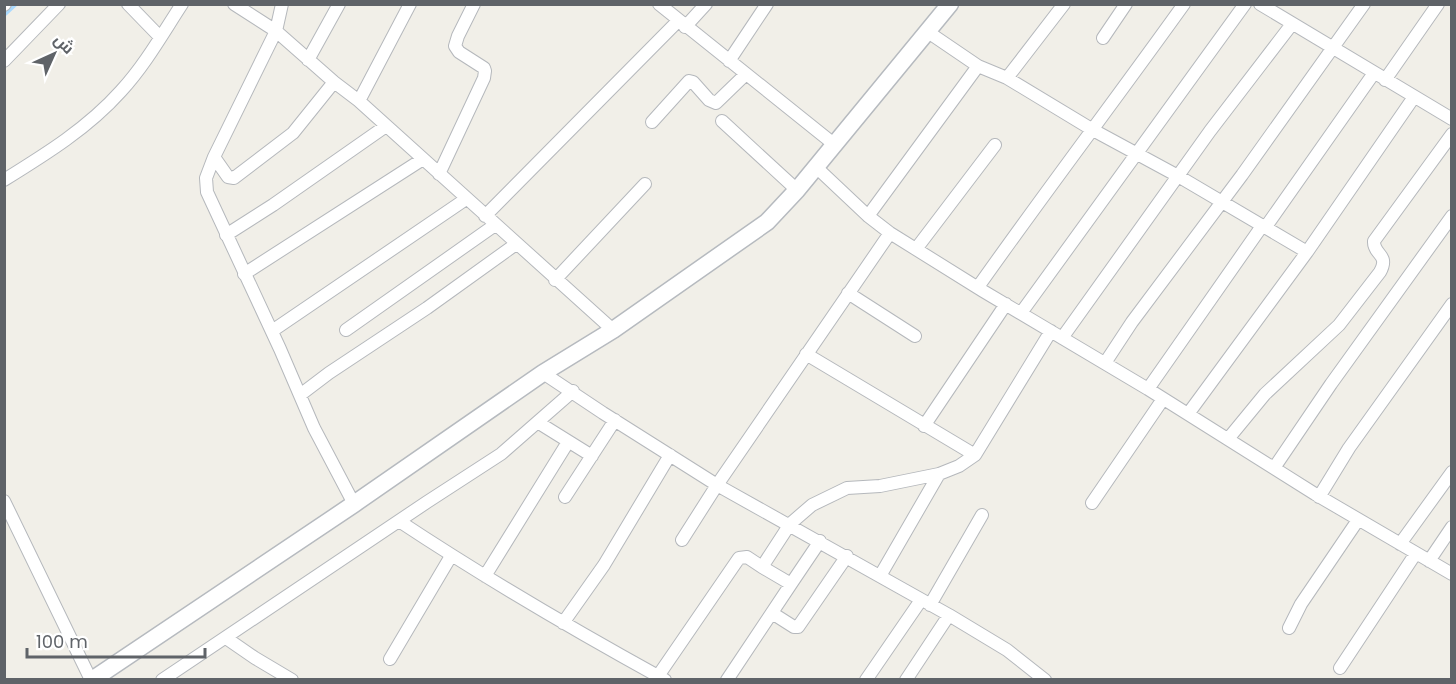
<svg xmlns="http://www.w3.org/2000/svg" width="1456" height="684" font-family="Poppins,Cairo,sans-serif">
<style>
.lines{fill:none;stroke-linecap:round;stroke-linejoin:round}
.stream{stroke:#aadaff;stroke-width:4}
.minor-casing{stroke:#b5b8bc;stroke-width:14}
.secondary-casing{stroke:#b6babf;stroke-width:19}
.minor{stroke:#fff;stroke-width:12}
.secondary{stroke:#fff;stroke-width:16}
</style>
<rect width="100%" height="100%" fill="#f1efe8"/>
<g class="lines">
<path class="stream" d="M 4,15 L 16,4"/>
<g class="minor-casing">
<path id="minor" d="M 128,4 L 160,37
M 234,4 L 276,31 L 334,82 L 359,101 L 613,330
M 282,4 L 276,31 L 214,157 L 206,178 L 207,192 L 280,349 L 314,428 L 354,504
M 659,4 L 835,145
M 1064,4 L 1007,78 L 1093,130 L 1178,176 L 1307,252 L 1414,97
M 1260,4 L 1452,119
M 4,5 L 5,4
M 685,27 L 706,4
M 928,32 L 978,66 L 1007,78
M 1103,38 L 1126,4
M 308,60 L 339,4
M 4,61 L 59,4
M 729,61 L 767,4
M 1385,80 L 1438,4
M 359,101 L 410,4
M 722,121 L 797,190
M 652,122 L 689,81 L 693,82 L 709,100 L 716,103 L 746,74
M 214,157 L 228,177 L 234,178 L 293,133 L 334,82
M 816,167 L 868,216 L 890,233 L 983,291 L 1148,389 L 1315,494 L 1452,574
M 439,174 L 484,78 L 485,71 L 484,68 L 459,52 L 455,46 L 458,36 L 474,4
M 4,180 C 46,154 88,128 121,91 C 145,65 163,33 182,4
M 485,216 L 678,21
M 868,216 L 978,66
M 1265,228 L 1374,73
M 226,235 L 273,205 L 386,126
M 916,249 L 995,145
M 244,274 L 423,159
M 555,280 L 645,184
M 978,287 C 1045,192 1116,99 1184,4
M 848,293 L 915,336
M 1021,313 L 1245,4
M 346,330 L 495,225
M 272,331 L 466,199
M 1062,338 L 1210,131 L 1292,24
M 1105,363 L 1132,322 L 1242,175 L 1364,4
M 543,373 L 603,413 L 717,485 L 949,615 L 1007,650 L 1045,680
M 1148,389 L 1262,226
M 300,395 L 329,373 L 427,308 L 516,244
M 1188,414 L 1307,252
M 539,423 L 592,456
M 924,426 L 1006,304
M 1228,439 L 1265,394 L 1339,325 L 1380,272 C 1390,254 1373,255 1374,241 L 1452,134
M 975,455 L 1051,331
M 1274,468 L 1331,384 L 1452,216
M 565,497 L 615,420
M 1319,497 L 1349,448 L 1452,304
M 4,501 L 91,680
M 1092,503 L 1163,399
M 399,521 C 485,578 574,630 665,680
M 682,540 L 717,485 L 890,233
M 1400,544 L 1452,472
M 1429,561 L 1452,527
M 485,576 L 568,442
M 880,576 L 939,474
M 791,584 L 820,541
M 930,605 L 982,515
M 772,613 L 794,627 L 798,627 L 847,556
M 563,623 L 604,565 L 670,455
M 1289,628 L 1301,604 L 1358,520
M 226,638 L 255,658 L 292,680
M 390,659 L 451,556
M 1340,668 L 1416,553
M 658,676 L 739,558 L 747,557 L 762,567
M 162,680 L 427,502 L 501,454 L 573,391
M 727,680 L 791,584 L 762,567 L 790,524 L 812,505 L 847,488 L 880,486 L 939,474 L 959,466 L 975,455 L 806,354
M 866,680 L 921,600
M 906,680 L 949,615"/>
</g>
<g class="secondary-casing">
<path id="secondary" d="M 92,680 L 354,504 L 543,373 L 613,330 L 767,222 L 797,190 L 950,4"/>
</g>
<use href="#minor" class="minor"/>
<use href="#secondary" class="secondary"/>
</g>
<rect width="1456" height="684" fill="none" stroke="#5f6368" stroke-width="12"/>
<g transform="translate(54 54) rotate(45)" stroke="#ffffff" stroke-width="4.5" paint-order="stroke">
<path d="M0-4.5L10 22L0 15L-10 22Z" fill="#5f6368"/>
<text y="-9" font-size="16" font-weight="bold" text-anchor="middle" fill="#5f6368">ش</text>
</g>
<path d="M27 648v9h178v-9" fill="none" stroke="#5f6368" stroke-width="3"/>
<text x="36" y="648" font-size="18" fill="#5f6368" stroke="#ffffff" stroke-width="4.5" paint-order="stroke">100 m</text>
</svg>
